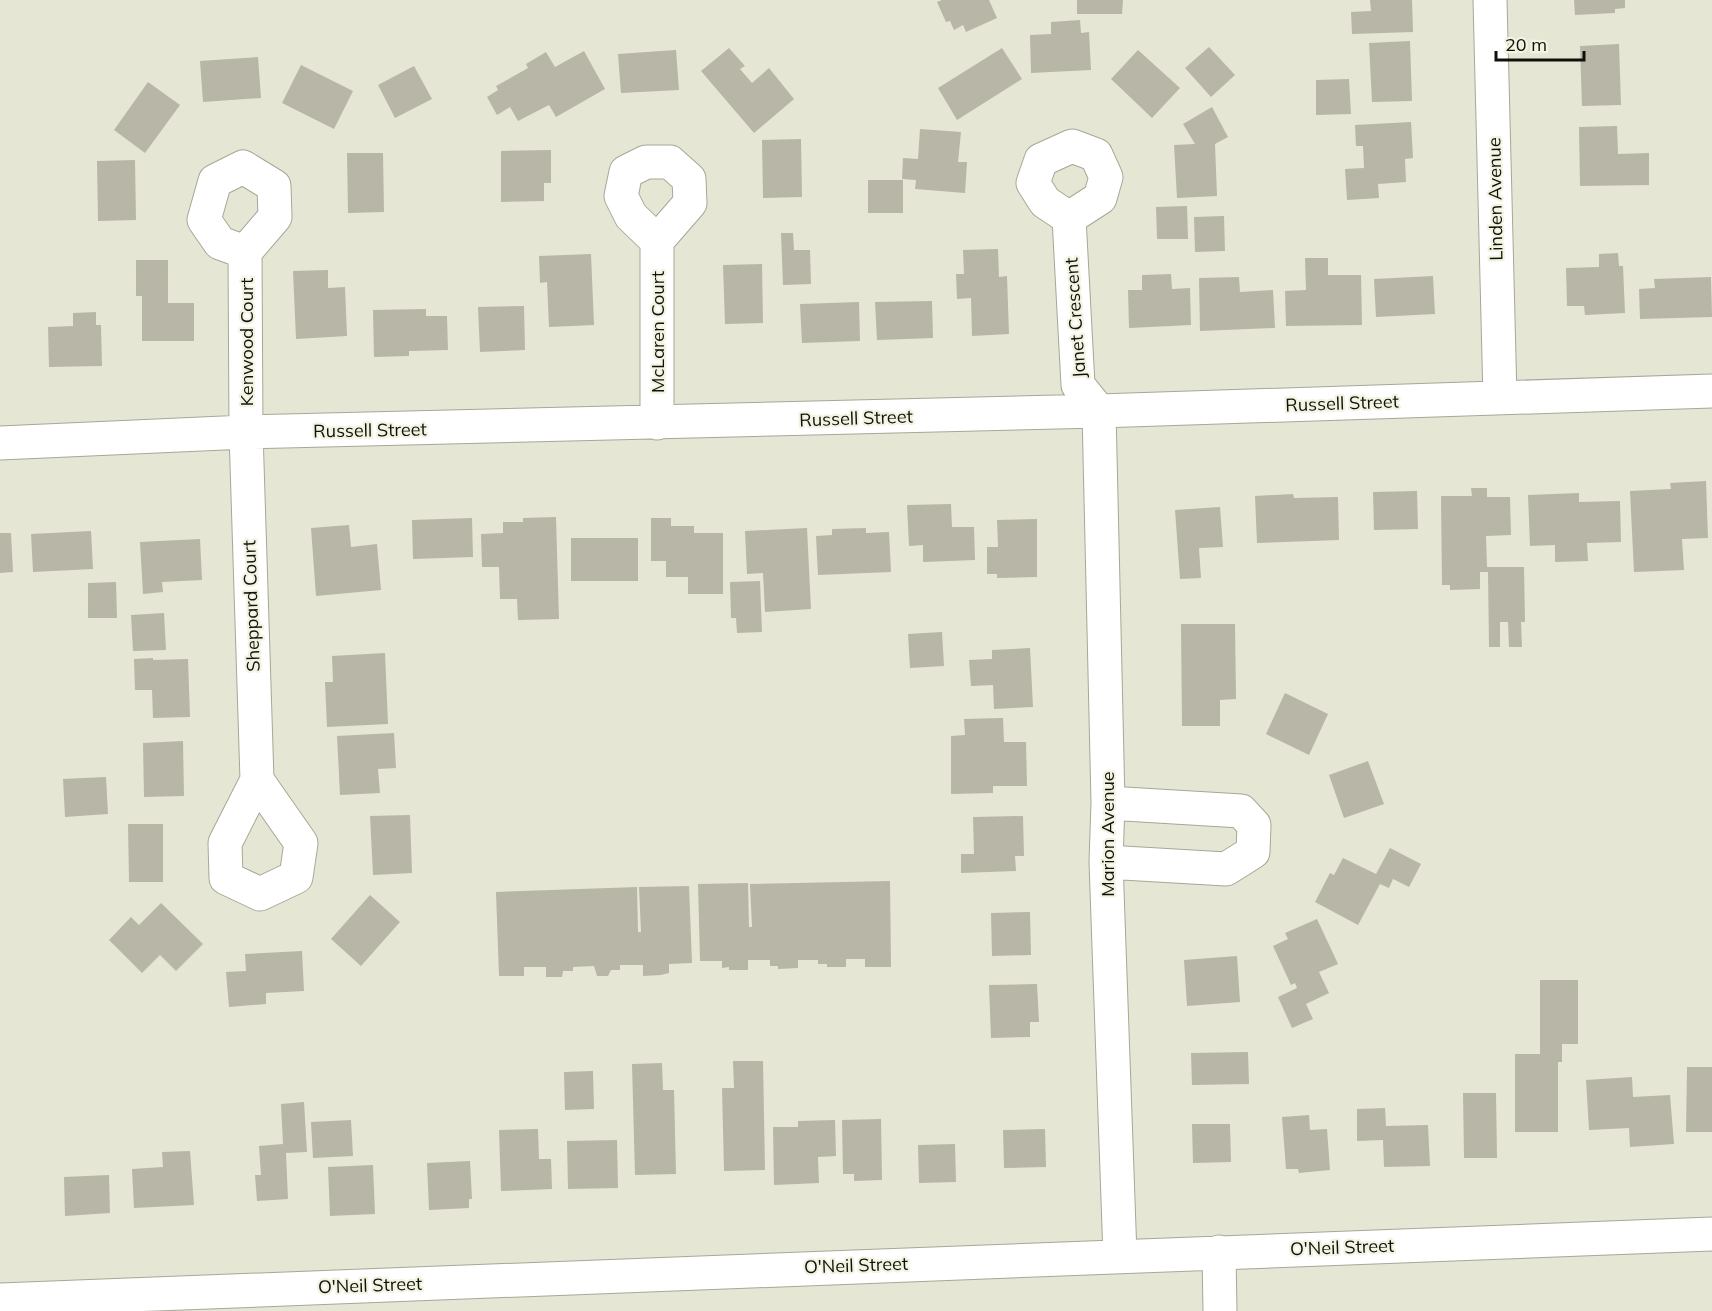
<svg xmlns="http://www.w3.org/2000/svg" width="1712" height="1311" font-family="Mulish,sans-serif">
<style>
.building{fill:#b8b7a7}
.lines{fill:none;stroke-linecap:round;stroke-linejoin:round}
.minor-casing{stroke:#a8a797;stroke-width:35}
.minor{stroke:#fff;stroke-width:33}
.labels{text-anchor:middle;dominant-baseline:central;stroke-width:4.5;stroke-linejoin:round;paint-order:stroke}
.street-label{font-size:18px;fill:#11110b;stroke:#f3f3e1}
</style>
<rect width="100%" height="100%" fill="#e6e6d4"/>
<path class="building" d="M 942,0 L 989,0 L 997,18 L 966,32 L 963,25 L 954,30 L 950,21 L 946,22 L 937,2 Z
M 1077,0 L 1123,0 L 1122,14 L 1077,14 Z
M 1370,0 L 1412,0 L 1413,32 L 1352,34 L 1351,12 L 1371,11 Z
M 1574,0 L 1625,0 L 1625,8 L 1615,9 L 1615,13 L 1575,15 Z
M 1080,20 L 1081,33 L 1089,32 L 1091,70 L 1031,73 L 1030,35 L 1051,34 L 1051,22 Z
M 1410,41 L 1412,101 L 1372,102 L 1369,43 Z
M 1619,44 L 1621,105 L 1582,106 L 1580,46 Z
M 1209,47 L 1235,75 L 1211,97 L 1185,68 Z
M 729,48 L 745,66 L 740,69 L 752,83 L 769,68 L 794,99 L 754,133 L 701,71 Z
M 1002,48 L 1022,79 L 957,120 L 938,88 Z
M 676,50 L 679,90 L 621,93 L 618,54 Z
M 1138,50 L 1180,88 L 1152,118 L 1111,79 Z
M 584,51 L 605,89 L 556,117 L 549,105 L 518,121 L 510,107 L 497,115 L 487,97 L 498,90 L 496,86 L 528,68 L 526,64 L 546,52 L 555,67 Z
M 258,57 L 261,98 L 203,102 L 200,61 Z
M 301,65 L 353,91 L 334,129 L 282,103 Z
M 414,66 L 432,99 L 395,118 L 378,85 Z
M 1349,79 L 1351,114 L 1316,115 L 1316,80 Z
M 148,82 L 180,105 L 145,153 L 114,130 Z
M 1212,107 L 1228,137 L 1215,144 L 1217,196 L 1177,198 L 1174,145 L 1195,144 L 1183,124 Z
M 1411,122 L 1413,158 L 1405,159 L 1406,182 L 1378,184 L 1379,198 L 1347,200 L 1345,169 L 1364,168 L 1363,146 L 1356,146 L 1355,125 Z
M 1617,126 L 1618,154 L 1649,153 L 1649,185 L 1580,186 L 1579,127 Z
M 920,129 L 961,132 L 958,162 L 967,162 L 965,193 L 915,189 L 916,180 L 902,179 L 903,158 L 918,159 Z
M 801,139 L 802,197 L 763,198 L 762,140 Z
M 551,150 L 551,183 L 544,183 L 544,201 L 501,202 L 501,151 Z
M 347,153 L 383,153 L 384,212 L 348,213 Z
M 135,160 L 136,220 L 98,221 L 97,161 Z
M 868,180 L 903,180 L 903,213 L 868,213 Z
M 1187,206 L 1188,239 L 1157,239 L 1156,207 Z
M 1224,216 L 1225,251 L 1195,252 L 1194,217 Z
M 781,233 L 793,233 L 794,250 L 810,250 L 811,284 L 783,285 Z
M 998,249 L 999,277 L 1007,276 L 1009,334 L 972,336 L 971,298 L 957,299 L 956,274 L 964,274 L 963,250 Z
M 1618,253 L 1619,266 L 1623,266 L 1625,313 L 1585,315 L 1584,306 L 1567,306 L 1566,268 L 1599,267 L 1599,254 Z
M 591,254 L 594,325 L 549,327 L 547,282 L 540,283 L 539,256 Z
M 1305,258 L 1328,258 L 1328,275 L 1361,275 L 1362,325 L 1286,326 L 1285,291 L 1306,290 Z
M 136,260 L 168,260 L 168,303 L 194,303 L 194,341 L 142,341 L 142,296 L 136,296 Z
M 762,264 L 763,323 L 725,324 L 723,265 Z
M 328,270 L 328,288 L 345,287 L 347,336 L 296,339 L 293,271 Z
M 1171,274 L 1172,289 L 1190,288 L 1191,325 L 1129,328 L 1128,290 L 1142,290 L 1142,275 Z
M 1433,276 L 1435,314 L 1376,317 L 1374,279 Z
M 1239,277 L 1240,292 L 1273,290 L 1275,328 L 1200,331 L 1199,278 Z
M 1711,277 L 1712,317 L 1640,319 L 1639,289 L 1655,288 L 1654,279 Z
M 932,301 L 933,338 L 877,340 L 875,302 Z
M 859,302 L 860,341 L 802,343 L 800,304 Z
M 524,306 L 525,350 L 480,352 L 478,307 Z
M 426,309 L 426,316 L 447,316 L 448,350 L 409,351 L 409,356 L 374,357 L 373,310 Z
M 96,312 L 96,325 L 101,325 L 102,366 L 49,367 L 48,327 L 73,326 L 73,313 Z
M 1706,481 L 1708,538 L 1682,539 L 1684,570 L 1634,572 L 1630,491 L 1671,489 L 1670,483 Z
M 1471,488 L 1487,488 L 1487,497 L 1510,497 L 1511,535 L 1486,536 L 1487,567 L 1524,567 L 1525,622 L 1521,622 L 1522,647 L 1509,647 L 1508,622 L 1500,622 L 1500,647 L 1489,647 L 1488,572 L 1480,572 L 1480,589 L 1450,590 L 1450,585 L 1442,585 L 1441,496 L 1472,496 Z
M 1417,491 L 1418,529 L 1374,530 L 1373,492 Z
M 1579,493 L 1579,502 L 1620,501 L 1621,542 L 1587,543 L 1588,561 L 1555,562 L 1555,545 L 1530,546 L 1528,495 Z
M 1293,494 L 1294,498 L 1338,497 L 1339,540 L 1257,543 L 1255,496 Z
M 951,504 L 952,527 L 974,527 L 975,560 L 923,562 L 923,545 L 909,546 L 907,505 Z
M 1220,507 L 1223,547 L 1199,548 L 1201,578 L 1180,579 L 1175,510 Z
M 556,517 L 559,619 L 518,620 L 517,599 L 500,599 L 499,567 L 482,567 L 481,534 L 503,533 L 503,522 L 523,522 L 523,518 Z
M 472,518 L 473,557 L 413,559 L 412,520 Z
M 651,518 L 671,518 L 671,526 L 694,526 L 694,533 L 723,533 L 723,594 L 688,594 L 688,577 L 666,577 L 666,561 L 651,561 Z
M 1037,519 L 1037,577 L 997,578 L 997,574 L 987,574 L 987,547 L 998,547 L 997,520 Z
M 349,525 L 351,547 L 377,544 L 381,590 L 316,596 L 311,528 Z
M 807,528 L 811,609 L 765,612 L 763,573 L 747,574 L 745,531 Z
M 866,528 L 866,533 L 889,532 L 891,572 L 818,575 L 816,536 L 832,535 L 832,529 Z
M 91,531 L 93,569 L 33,572 L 31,534 Z
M 0,533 L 11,533 L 13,572 L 0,573 Z
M 571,538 L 638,538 L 638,581 L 571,581 Z
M 200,539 L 202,580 L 162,582 L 163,592 L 143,594 L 140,542 Z
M 760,581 L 762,632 L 737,633 L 736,618 L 731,618 L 730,582 Z
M 116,582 L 117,618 L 88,618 L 88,583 Z
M 164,613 L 166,650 L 133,651 L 131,615 Z
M 1181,624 L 1235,624 L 1236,699 L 1220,700 L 1220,726 L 1182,726 Z
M 942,632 L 944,666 L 910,668 L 908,634 Z
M 1030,648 L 1033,707 L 994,709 L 993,685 L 971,686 L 969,660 L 992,659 L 992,650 Z
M 385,653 L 388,724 L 327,727 L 325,682 L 333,682 L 332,656 Z
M 153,658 L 153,660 L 188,659 L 190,717 L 153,718 L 152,690 L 135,690 L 134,659 Z
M 1285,693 L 1328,714 L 1309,755 L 1266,734 Z
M 1003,718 L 1004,742 L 1026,742 L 1027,786 L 993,786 L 993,793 L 951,794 L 951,736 L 965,735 L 964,719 Z
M 394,733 L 396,768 L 378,769 L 380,793 L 340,795 L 337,736 Z
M 183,741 L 184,796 L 144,797 L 143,743 Z
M 1368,761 L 1384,804 L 1344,818 L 1329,775 Z
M 106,777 L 108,814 L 65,817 L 63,779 Z
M 410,815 L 412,873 L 373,875 L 370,816 Z
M 1023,816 L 1024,856 L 1015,856 L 1016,871 L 961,873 L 961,854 L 974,854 L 973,817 Z
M 128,824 L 163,824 L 163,882 L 129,882 Z
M 1390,848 L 1421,864 L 1409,887 L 1393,879 L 1389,888 L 1380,884 L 1358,925 L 1315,902 L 1330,873 L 1334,875 L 1343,858 L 1376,874 Z
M 890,881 L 891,967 L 865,967 L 865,959 L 846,959 L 846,967 L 827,967 L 827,964 L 818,964 L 818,960 L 798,960 L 798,968 L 778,969 L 778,966 L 770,966 L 770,960 L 748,960 L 748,970 L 729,970 L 729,967 L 722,968 L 722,961 L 700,961 L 698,884 L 748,883 L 749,927 L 752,927 L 750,884 Z
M 689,886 L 692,963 L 669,964 L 669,973 L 661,975 L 643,976 L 643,965 L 620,965 L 620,970 L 611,970 L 608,976 L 597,976 L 594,966 L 573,967 L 573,971 L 563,971 L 562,977 L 546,977 L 546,967 L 524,967 L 524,976 L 499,976 L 496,892 L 637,887 L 638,932 L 641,932 L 639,887 Z
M 370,895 L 400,922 L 361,966 L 331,939 Z
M 161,903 L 203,944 L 176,971 L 160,955 L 142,973 L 109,940 L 131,917 L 139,925 Z
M 1030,912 L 1031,955 L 992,956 L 991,913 Z
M 1317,919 L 1338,964 L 1319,972 L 1329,993 L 1306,1004 L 1313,1019 L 1292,1028 L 1278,997 L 1297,988 L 1295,983 L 1291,985 L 1273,946 L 1288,939 L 1285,933 Z
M 302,951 L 304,991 L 266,993 L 266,1004 L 229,1007 L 226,972 L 246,971 L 245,954 Z
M 1237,956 L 1240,1002 L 1187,1006 L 1184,960 Z
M 1540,980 L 1578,980 L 1578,1044 L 1562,1044 L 1562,1062 L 1558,1062 L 1558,1132 L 1515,1132 L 1515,1054 L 1540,1054 Z
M 1037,984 L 1039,1022 L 1030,1022 L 1030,1037 L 991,1038 L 989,985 Z
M 1248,1052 L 1249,1084 L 1192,1085 L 1191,1053 Z
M 733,1061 L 763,1061 L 765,1170 L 724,1171 L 722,1088 L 734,1088 Z
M 662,1063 L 663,1090 L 674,1090 L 676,1174 L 635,1175 L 632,1064 Z
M 1687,1067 L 1712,1067 L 1712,1132 L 1686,1132 Z
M 593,1071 L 594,1109 L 565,1110 L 564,1072 Z
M 1632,1077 L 1633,1097 L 1670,1095 L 1674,1144 L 1630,1147 L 1629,1128 L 1589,1130 L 1586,1080 Z
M 1463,1093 L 1496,1093 L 1497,1158 L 1464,1158 Z
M 304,1102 L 307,1152 L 286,1153 L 288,1199 L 257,1201 L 255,1175 L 261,1175 L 259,1146 L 283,1144 L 281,1104 Z
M 1385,1108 L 1386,1126 L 1428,1125 L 1430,1166 L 1384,1167 L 1383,1140 L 1357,1141 L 1357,1109 Z
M 1309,1115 L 1310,1130 L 1327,1129 L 1330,1170 L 1299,1173 L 1298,1169 L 1286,1169 L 1282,1117 Z
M 881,1119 L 882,1180 L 854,1181 L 854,1174 L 843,1174 L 842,1120 Z
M 351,1120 L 353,1156 L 313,1158 L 311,1122 Z
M 835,1120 L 836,1156 L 818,1157 L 819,1183 L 774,1185 L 773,1127 L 798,1127 L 798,1121 Z
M 1192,1124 L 1230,1124 L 1231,1162 L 1193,1163 Z
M 538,1129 L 539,1159 L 551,1159 L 552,1189 L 501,1191 L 499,1130 Z
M 1045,1129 L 1046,1167 L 1004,1168 L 1003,1130 Z
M 617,1140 L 618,1188 L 568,1189 L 567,1141 Z
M 955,1144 L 956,1182 L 919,1183 L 918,1145 Z
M 190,1151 L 194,1205 L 134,1208 L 132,1169 L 163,1167 L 162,1152 Z
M 470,1161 L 472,1199 L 469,1199 L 469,1208 L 429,1210 L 427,1163 Z
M 373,1165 L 375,1214 L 330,1216 L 328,1167 Z
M 109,1175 L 110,1213 L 65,1216 L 64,1177 Z"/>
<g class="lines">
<g class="minor-casing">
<path id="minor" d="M 1490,0 L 1500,398
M 1069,218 L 1045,202 L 1033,183 L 1041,160 L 1072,146 L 1096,155 L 1106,177 L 1100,198 L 1069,218 L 1078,385 L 1099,411
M 657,241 L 631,216 L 621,196 L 626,172 L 646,162 L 670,162 L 689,179 L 690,203 L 657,241 L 657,423
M 245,252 L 220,243 L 204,220 L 215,181 L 243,167 L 274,186 L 275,217 L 245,252 L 246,432 L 257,780 L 225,843 L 226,878 L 260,894 L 296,877 L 301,843 L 257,780
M 1099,411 L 1108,803 L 1106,862 L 1120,1256
M 0,443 L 246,432 L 1099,411 L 1712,391
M 1106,862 L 1226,869 L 1253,852 L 1254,825 L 1241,811 L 1108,803
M 1219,1252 L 1220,1311
M 0,1300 L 1712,1234"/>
</g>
<use href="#minor" class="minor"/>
</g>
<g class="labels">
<g class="street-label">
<text transform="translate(1495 199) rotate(-91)">Linden Avenue</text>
<text transform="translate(1075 318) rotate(-94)">Janet Crescent</text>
<text transform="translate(657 332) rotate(-90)">McLaren Court</text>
<text transform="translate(246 342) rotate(-90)">Kenwood Court</text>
<text transform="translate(1342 403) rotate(-2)">Russell Street</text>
<text transform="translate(856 418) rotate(-2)">Russell Street</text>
<text transform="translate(370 430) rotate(-1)">Russell Street</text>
<text transform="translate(251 606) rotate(-92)">Sheppard Court</text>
<text transform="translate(1107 834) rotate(-90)">Marion Avenue</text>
<text transform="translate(1342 1247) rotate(-2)">O'Neil Street</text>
<text transform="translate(856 1265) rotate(-2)">O'Neil Street</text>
<text transform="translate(370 1285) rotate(-2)">O'Neil Street</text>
</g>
</g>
<path d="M1496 51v9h88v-9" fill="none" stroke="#11110b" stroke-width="3"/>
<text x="1505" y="51" font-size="18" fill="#11110b" stroke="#f3f3e1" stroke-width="4.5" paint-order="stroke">20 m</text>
</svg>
